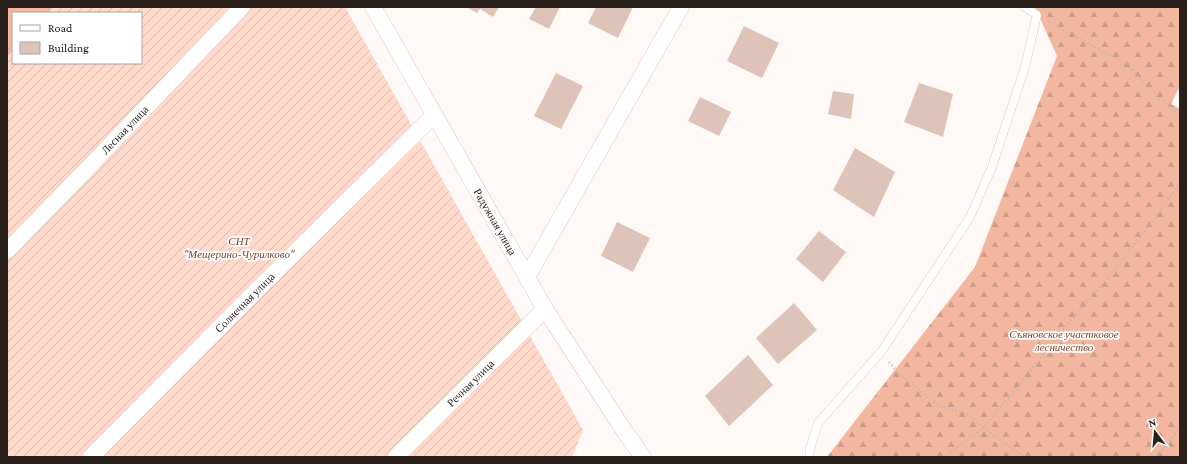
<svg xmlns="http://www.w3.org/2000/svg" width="1187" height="464" font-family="'Crimson Pro',serif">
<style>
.forest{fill:url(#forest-firs)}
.garden{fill:url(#garden-furrows)}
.building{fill:#dec3b8}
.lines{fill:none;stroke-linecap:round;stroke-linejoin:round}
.service-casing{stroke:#e3c8bd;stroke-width:9}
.minor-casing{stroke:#e3c8bd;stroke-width:17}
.path{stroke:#bdb5b3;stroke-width:2.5;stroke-dasharray:1 3;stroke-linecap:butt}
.service{stroke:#fff;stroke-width:8}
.minor{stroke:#fff;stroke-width:16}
.labels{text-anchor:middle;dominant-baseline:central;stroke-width:3.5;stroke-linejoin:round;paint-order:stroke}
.street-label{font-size:11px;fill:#2a201c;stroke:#fff}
.park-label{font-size:11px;font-style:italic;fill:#843d20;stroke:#fff}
</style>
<defs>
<pattern id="forest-firs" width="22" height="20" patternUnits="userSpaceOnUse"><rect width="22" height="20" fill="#f3b7a0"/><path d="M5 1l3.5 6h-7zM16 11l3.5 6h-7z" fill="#d09d89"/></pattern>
<pattern id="garden-furrows" width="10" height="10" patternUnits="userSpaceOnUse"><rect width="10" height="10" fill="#ffdacc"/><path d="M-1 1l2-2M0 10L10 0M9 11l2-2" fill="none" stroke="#dbbbaf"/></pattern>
</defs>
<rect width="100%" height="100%" fill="#fef8f6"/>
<path class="forest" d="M 7,7 L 53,7 L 48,13 L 13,13 L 13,51 L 7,57 Z
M 1035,7 L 1180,7 L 1180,86 L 1171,104 L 1180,109 L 1180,457 L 827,457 L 975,267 L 1057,56 Z"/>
<path class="garden" d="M 53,7 L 345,7 L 583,430 L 572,457 L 7,457 L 7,57 L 13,51 L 13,63 L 141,63 L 141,13 L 48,13 Z"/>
<path class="building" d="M 466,7 L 499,7 L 493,17 L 480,9 L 477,13 Z
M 536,7 L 560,7 L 549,29 L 529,19 Z
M 596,7 L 633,7 L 618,38 L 588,23 Z
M 744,26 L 779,43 L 762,78 L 727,61 Z
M 556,73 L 583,86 L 561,129 L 534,116 Z
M 919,83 L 953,94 L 943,137 L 904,122 Z
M 833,91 L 854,94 L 851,119 L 828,114 Z
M 700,97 L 731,112 L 719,136 L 688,121 Z
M 855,148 L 895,172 L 874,217 L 833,190 Z
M 617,222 L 650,238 L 633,272 L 601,256 Z
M 819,231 L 846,252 L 823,282 L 796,259 Z
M 794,303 L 817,330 L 778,364 L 756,338 Z
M 748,355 L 773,385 L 729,426 L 705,396 Z"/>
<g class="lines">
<g class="service-casing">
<path id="service" d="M 809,457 L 810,449 L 818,423 L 881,352 L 970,217 L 992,167 L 1025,67 L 1037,15 L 1025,7"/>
</g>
<g class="minor-casing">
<g id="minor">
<path id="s1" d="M 373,7 L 545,309 L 625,432 L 643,457"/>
<path id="s2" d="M 7,251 L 88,168 L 242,7"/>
<path d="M 527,277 L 681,7"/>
<path id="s3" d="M 91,457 L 257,290 L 434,115"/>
<path id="s4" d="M 396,457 L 545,309"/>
</g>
</g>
<path class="path" d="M 1049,22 L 1127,64 L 1159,98 L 1180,114
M 889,362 L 899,374 L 939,406 L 968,414 L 983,428 L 1021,383 L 1068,323 L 1105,282 L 1155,218 L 1180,182
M 945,457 L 983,428 L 1024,457
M 1158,457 L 1180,427"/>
<use href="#service" class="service"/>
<use href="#minor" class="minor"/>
</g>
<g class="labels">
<g class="street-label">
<text stroke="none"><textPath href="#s2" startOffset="169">Лесная улица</textPath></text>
<text stroke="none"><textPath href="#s1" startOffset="247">Радужная улица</textPath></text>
<text stroke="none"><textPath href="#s3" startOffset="218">Солнечная улица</textPath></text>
<text stroke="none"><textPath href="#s4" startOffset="105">Речная улица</textPath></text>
</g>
<g class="park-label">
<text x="239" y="241">СНТ<tspan x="239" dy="13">"Мещерино-Чурилково"</tspan></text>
<text x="1064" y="334">Съяновское участковое<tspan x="1064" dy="13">лесничество</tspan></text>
</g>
</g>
<rect width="1187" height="464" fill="none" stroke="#2a201c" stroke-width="16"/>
<rect x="12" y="12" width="130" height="52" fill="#ffffff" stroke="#aaa6a4"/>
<rect x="20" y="25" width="20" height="6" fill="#ffffff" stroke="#aaa6a4"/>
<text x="48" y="32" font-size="12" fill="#2a201c">Road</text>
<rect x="20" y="42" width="20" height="12" fill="#dec3b8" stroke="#aaa6a4"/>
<text x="48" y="52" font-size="12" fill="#2a201c">Building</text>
<g transform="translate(1155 432) rotate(344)" stroke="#ffffff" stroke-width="3" paint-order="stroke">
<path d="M0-3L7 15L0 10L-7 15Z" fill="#2a201c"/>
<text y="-6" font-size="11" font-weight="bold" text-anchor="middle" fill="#2a201c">N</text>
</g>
</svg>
